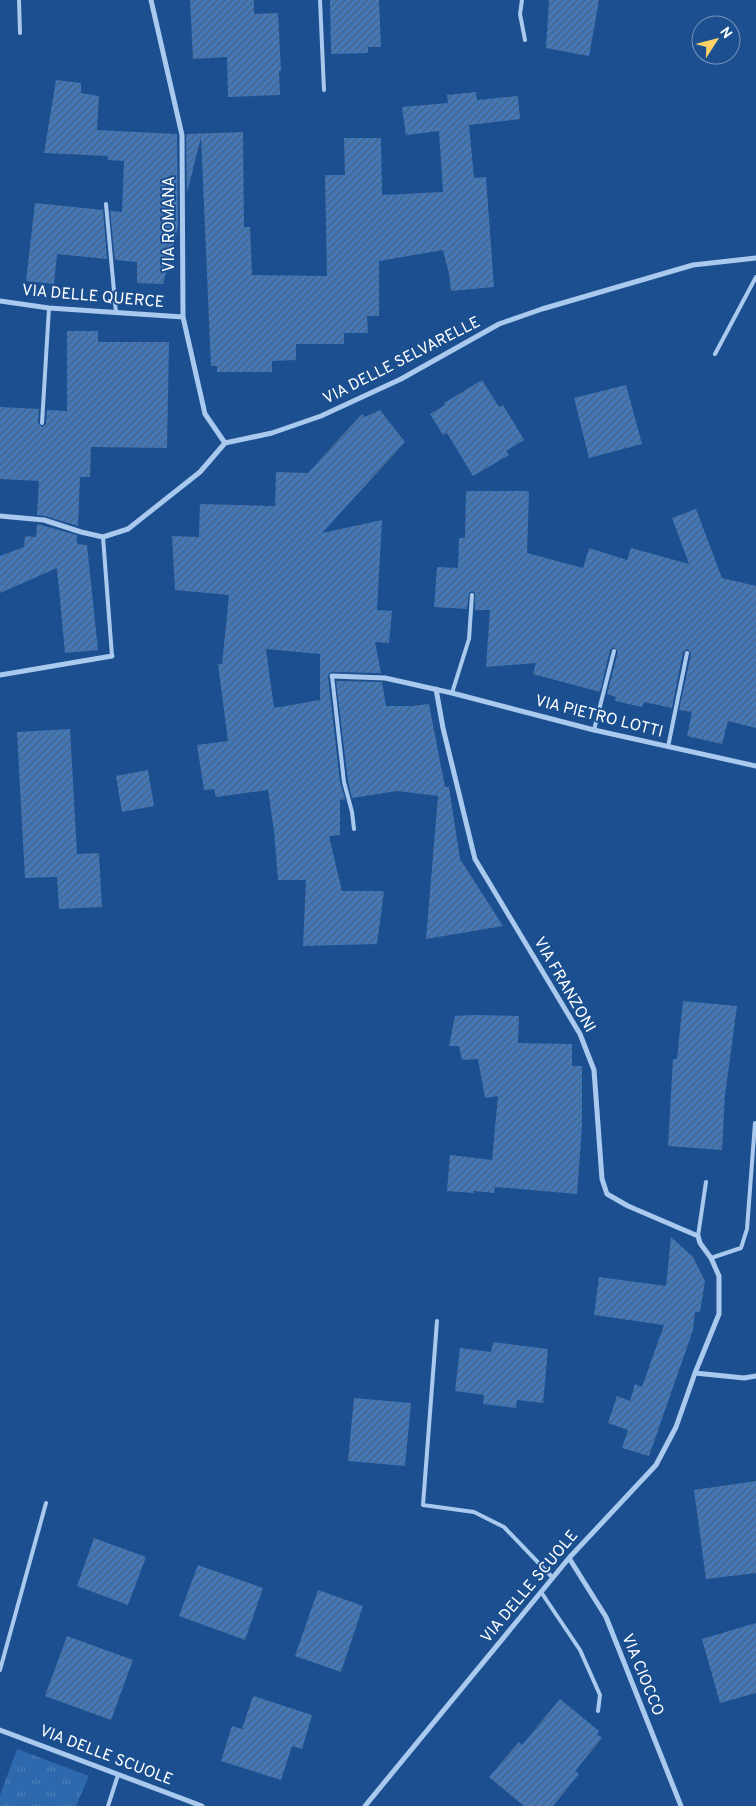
<svg xmlns="http://www.w3.org/2000/svg" width="756" height="1806" font-family="Overpass,sans-serif">
<style>
.grass{fill:url(#grass-tufts)}
.building{fill:url(#building-hatch);fill-rule:evenodd}
.lines{fill:none;stroke-linecap:round;stroke-linejoin:round}
.lane{stroke:#a9c9ee;stroke-width:4}
.street{stroke:#a9c9ee;stroke-width:5}
.labels{text-anchor:middle;dominant-baseline:central;stroke-width:4;stroke-linejoin:round;paint-order:stroke}
.street-label{font-size:16px;fill:#fff;stroke:#1b4f8f}
</style>
<defs>
<pattern id="grass-tufts" width="24" height="20" patternUnits="userSpaceOnUse" patternTransform="scale(1.25)"><rect width="24" height="20" fill="#2e69ad"/><path d="M3 7l-1-3M5 7V3M7 7l1-3M15 17l-1-3M17 17v-4M19 17l1-3" fill="none" stroke="#4d80b9"/></pattern>
<pattern id="building-hatch" width="6" height="6" patternUnits="userSpaceOnUse" patternTransform="scale(1.25)"><rect width="6" height="6" fill="#4478b7"/><path d="M-1 1l2-2M0 6l6-6M5 7l2-2" fill="none" stroke="#486282"/></pattern>
</defs>
<rect width="100%" height="100%" fill="#1b4f8f"/>
<path class="grass" d="M 17,1749 L 89,1776 L 76,1806 L 0,1806 L 0,1795 Z"/>
<path class="building" d="M 190,0 L 254,0 L 254,14 L 278,13 L 281,71 L 279,71 L 280,95 L 228,97 L 227,57 L 193,59 Z
M 330,0 L 379,0 L 381,47 L 368,47 L 368,53 L 331,54 Z
M 549,0 L 599,0 L 589,56 L 546,48 Z
M 56,80 L 81,83 L 81,93 L 99,96 L 97,130 L 177,134 L 178,227 L 163,284 L 137,283 L 137,262 L 115,260 L 110,211 L 122,212 L 124,161 L 108,160 L 108,156 L 44,153 Z
M 476,92 L 477,100 L 518,96 L 520,119 L 469,125 L 474,178 L 486,177 L 494,287 L 451,291 L 449,274 L 443,250 L 379,261 L 379,316 L 367,316 L 368,333 L 344,333 L 344,344 L 296,344 L 296,360 L 272,361 L 272,372 L 217,372 L 217,366 L 211,366 L 201,137 L 187,193 L 186,134 L 243,132 L 244,227 L 250,227 L 252,275 L 327,276 L 325,175 L 345,175 L 344,138 L 381,138 L 382,195 L 443,192 L 439,131 L 406,135 L 402,107 L 448,103 L 447,95 Z
M 35,203 L 103,210 L 107,259 L 57,254 L 54,284 L 26,281 Z
M 67,331 L 98,331 L 98,342 L 169,342 L 167,448 L 91,447 L 90,477 L 80,477 L 78,526 L 45,516 L 37,515 L 39,481 L 0,479 L 0,407 L 39,409 L 38,423 L 42,427 L 46,424 L 47,410 L 67,411 Z
M 482,380 L 499,407 L 503,405 L 524,440 L 506,451 L 509,455 L 473,476 L 447,433 L 443,435 L 430,414 L 445,405 L 444,403 Z
M 626,385 L 642,444 L 589,458 L 574,398 Z
M 380,410 L 405,442 L 322,533 L 382,520 L 377,610 L 392,611 L 389,643 L 375,642 L 381,673 L 332,672 L 329,673 L 328,676 L 340,782 L 345,799 L 340,800 L 340,835 L 329,836 L 342,891 L 384,891 L 377,944 L 303,946 L 306,880 L 278,880 L 274,831 L 268,790 L 216,797 L 214,789 L 204,790 L 197,745 L 228,741 L 218,664 L 222,664 L 229,595 L 175,590 L 172,536 L 199,537 L 200,504 L 275,506 L 276,472 L 308,473 L 362,414 L 365,417 ZM 266,649 L 320,654 L 320,700 L 274,708 Z
M 466,491 L 529,491 L 527,553 L 583,568 L 589,548 L 627,560 L 631,548 L 689,564 L 672,518 L 696,509 L 722,578 L 756,586 L 756,728 L 728,721 L 722,744 L 687,736 L 692,712 L 679,710 L 691,654 L 688,649 L 683,652 L 672,708 L 644,702 L 642,707 L 615,701 L 616,697 L 607,694 L 618,652 L 614,647 L 610,650 L 600,692 L 533,674 L 536,663 L 486,667 L 490,610 L 475,610 L 475,593 L 472,591 L 469,593 L 467,609 L 434,607 L 437,567 L 458,568 L 459,538 L 465,538 Z
M 37,524 L 77,535 L 77,544 L 87,545 L 98,650 L 65,653 L 57,568 L 0,593 L 0,556 L 24,547 L 25,536 L 36,537 Z
M 336,681 L 382,682 L 386,706 L 411,706 L 429,704 L 445,787 L 449,787 L 460,859 L 503,926 L 426,939 L 438,796 L 397,791 L 352,798 L 348,781 Z
M 70,729 L 77,854 L 99,853 L 102,907 L 59,909 L 57,877 L 25,878 L 17,732 Z
M 148,770 L 154,806 L 122,812 L 116,776 Z
M 683,1001 L 737,1006 L 725,1095 L 722,1150 L 668,1146 L 673,1059 L 677,1059 Z
M 473,1015 L 519,1016 L 518,1043 L 572,1044 L 572,1066 L 582,1066 L 582,1127 L 577,1194 L 495,1187 L 494,1193 L 474,1191 L 474,1193 L 447,1191 L 450,1155 L 492,1160 L 498,1096 L 485,1098 L 478,1059 L 462,1060 L 459,1046 L 449,1046 L 455,1016 Z
M 671,1237 L 693,1257 L 705,1281 L 700,1312 L 695,1312 L 693,1330 L 649,1456 L 622,1448 L 628,1430 L 608,1423 L 617,1396 L 630,1401 L 635,1384 L 642,1387 L 664,1325 L 594,1315 L 599,1277 L 666,1286 Z
M 493,1342 L 548,1349 L 543,1403 L 517,1400 L 516,1408 L 483,1404 L 484,1395 L 455,1391 L 460,1348 L 491,1352 Z
M 354,1398 L 411,1403 L 405,1466 L 348,1461 Z
M 756,1481 L 756,1573 L 706,1579 L 694,1490 Z
M 94,1538 L 146,1557 L 128,1605 L 77,1586 Z
M 198,1565 L 263,1588 L 245,1640 L 179,1616 Z
M 318,1590 L 363,1606 L 341,1672 L 295,1656 Z
M 756,1623 L 756,1693 L 720,1703 L 702,1639 Z
M 67,1636 L 133,1660 L 111,1720 L 45,1696 Z
M 253,1696 L 312,1715 L 302,1749 L 292,1746 L 281,1780 L 221,1761 L 232,1726 L 242,1729 Z
M 560,1699 L 599,1731 L 597,1734 L 602,1738 L 575,1771 L 579,1774 L 553,1806 L 524,1806 L 489,1777 L 519,1742 L 522,1745 Z"/>
<g class="lines">
<path class="lane" d="M 19,0 L 20,33
M 320,0 L 324,90
M 522,0 L 520,14 L 525,40
M 106,204 L 116,313
M 715,354 L 756,277
M 42,423 L 49,308
M 103,537 L 112,656
M 332,676 L 344,782 L 352,812 L 354,829
M 452,693 L 469,639 L 472,595
M 594,730 L 614,651
M 668,747 L 687,653
M 698,1236 L 706,1182
M 711,1258 L 741,1248 L 747,1229 L 755,1123
M 437,1321 L 423,1505 L 474,1512 L 504,1527 L 553,1578
M 541,1592 L 580,1650 L 600,1695 L 598,1711
M 0,1670 L 46,1503
M 108,1806 L 118,1775"/>
<path class="street" d="M 151,0 L 182,135 L 183,317 L 205,414 L 225,443
M 0,301 L 49,308 L 183,317
M 0,516 L 44,520 L 81,532 L 103,537 L 128,529 L 200,472 L 225,443 L 272,433 L 321,416 L 401,379 L 499,324 L 542,309 L 693,265 L 756,258
M 0,675 L 112,656
M 332,676 L 385,678 L 452,693 L 594,730 L 756,766
M 695,1373 L 744,1378 L 756,1376
M 569,1558 L 606,1617 L 681,1806
M 0,1730 L 202,1806
M 365,1806 L 569,1558 L 656,1465 L 676,1427 L 695,1373 L 719,1314 L 719,1276 L 711,1258 L 700,1243 L 698,1236 L 628,1206 L 607,1194 L 602,1179 L 594,1070 L 580,1034 L 475,859 L 443,728 L 436,689"/>
</g>
<g class="labels">
<g class="street-label">
<text transform="translate(170 224) rotate(-90)">VIA ROMANA</text>
<text transform="translate(93 297) rotate(5)">VIA DELLE QUERCE</text>
<text transform="translate(402 361) rotate(-27)">VIA DELLE SELVARELLE</text>
<text transform="translate(599 717) rotate(14)">VIA PIETRO LOTTI</text>
<text transform="translate(564 985) rotate(60)">VIA FRANZONI</text>
<text transform="translate(530 1587) rotate(-50)">VIA DELLE SCUOLE</text>
<text transform="translate(642 1675) rotate(68)">VIA CIOCCO</text>
<text transform="translate(106 1756) rotate(21)">VIA DELLE SCUOLE</text>
</g>
</g>
<g transform="translate(716 40) rotate(54)"><circle r="24" fill="#1b4f8f" stroke="#7695bc"/>
<path d="M0-4L9 19L0 12L-9 19Z" fill="#ffd166"/>
<text y="-8" font-size="14" font-weight="bold" text-anchor="middle" fill="#ffffff">N</text>
</g>
</svg>
